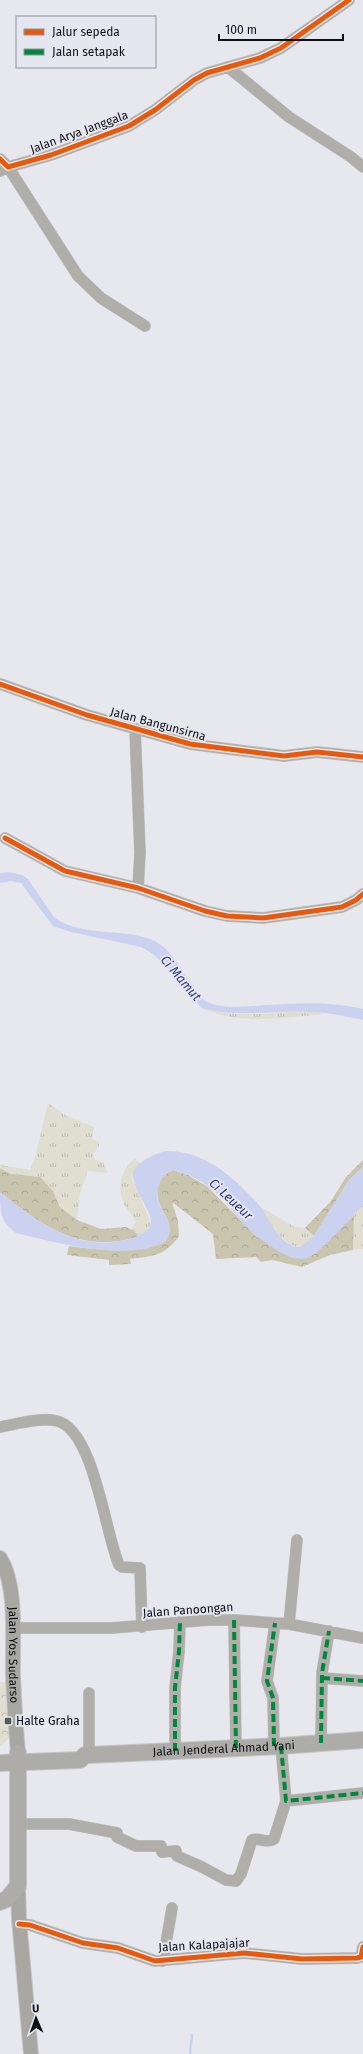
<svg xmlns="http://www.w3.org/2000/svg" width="363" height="2054" font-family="'Fira Sans',sans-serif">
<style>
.grass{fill:url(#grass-tufts)}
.forest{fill:url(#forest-crowns)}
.park{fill:url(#park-crowns)}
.water{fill:#cad2f0}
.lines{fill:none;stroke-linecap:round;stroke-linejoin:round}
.stream{stroke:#cad2f0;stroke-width:2.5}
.minor-casing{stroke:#c5c6c9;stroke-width:12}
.major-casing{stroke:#c5c6c9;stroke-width:16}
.highway-casing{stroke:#c5c6c9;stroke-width:18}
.minor{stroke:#b0aea8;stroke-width:11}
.major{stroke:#a8a7a1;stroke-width:14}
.highway{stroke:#aeaca9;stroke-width:16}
.quiet{stroke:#00873e;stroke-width:4;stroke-dasharray:8 4;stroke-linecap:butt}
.cycleway-casing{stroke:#e4e7f0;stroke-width:8}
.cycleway{stroke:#e8590c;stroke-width:5}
.poi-dot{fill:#5a5b5f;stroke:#e4e7f0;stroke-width:1.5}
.labels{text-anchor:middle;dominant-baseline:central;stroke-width:4;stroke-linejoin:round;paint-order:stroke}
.street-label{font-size:12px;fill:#0e0f12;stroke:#e4e7f0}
.poi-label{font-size:12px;fill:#0e0f12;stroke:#e4e7f0;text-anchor:start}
.water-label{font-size:13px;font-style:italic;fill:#353e73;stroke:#e4e7f0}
</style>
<defs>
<pattern id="grass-tufts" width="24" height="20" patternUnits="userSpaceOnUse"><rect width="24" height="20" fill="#e0ded0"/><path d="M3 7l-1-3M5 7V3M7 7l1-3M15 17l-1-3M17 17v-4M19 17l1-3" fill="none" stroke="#bfbdb2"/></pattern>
<pattern id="forest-crowns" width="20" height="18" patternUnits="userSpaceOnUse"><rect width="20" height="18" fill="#c9c5af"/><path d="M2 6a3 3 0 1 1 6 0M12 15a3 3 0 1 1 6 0" fill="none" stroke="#aba896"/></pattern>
<pattern id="park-crowns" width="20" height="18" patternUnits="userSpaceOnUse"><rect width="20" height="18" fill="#e0ded0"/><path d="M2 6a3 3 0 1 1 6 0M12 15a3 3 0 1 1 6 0" fill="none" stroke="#bfbdb2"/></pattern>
</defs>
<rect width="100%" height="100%" fill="#e7e8ed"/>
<path class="grass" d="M 202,1008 C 219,1013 239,1015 257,1014 C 279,1014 304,1007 325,1014 C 287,1017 237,1026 202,1008 Z
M 48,1103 L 67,1116 L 94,1127 L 92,1139 L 99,1141 L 99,1146 L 93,1155 L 96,1161 L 103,1162 L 108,1173 L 88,1171 L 80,1193 L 77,1220 L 60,1207 L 53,1191 L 40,1177 L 11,1174 L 0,1168 L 0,1165 L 30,1170 L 35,1158 Z
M 135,1158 L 140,1163 L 133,1172 L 132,1179 L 151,1223 L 146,1231 L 137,1237 L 131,1229 L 136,1222 C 133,1215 127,1211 124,1204 C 116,1187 122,1168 135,1158 Z
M 363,1205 L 363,1249 L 353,1250 L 354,1215 Z
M 259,1206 L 295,1227 L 305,1228 L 314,1236 L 300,1247 C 280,1245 269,1221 259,1206 Z"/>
<path class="forest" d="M 363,1160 L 363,1167 L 349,1180 L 314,1236 L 305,1228 L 331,1201 L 346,1177 Z
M 0,1168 L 11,1174 L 40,1177 L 53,1191 L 60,1207 L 77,1220 L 101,1229 L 126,1227 L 135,1231 L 137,1237 C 79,1254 43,1226 0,1192 Z
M 173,1170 L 188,1175 L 208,1187 L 257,1237 L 314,1254 L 354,1215 L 353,1250 L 330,1255 L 302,1267 L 272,1260 L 261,1262 L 256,1257 L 216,1259 L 213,1234 L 172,1202 L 178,1221 L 179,1236 C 165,1256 153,1256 130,1259 L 131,1264 L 109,1265 L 109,1260 L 67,1255 L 69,1246 C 98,1250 135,1254 163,1243 L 167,1218 C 156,1201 150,1180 173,1170 Z"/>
<path class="park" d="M 0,1682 L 8,1682 L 9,1731 L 9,1738 L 0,1747 Z"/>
<path class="water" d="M 9,872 L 22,875 L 28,879 L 54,917 C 80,937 120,928 150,939 C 181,950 189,997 212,1004 C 228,1009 250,1006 266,1005 C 299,1003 330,1001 363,1009 L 363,1020 C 347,1017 331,1013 315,1012 C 277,1009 240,1019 202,1008 C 183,989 165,958 141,947 L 71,932 L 53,926 L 21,883 L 11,881 L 0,883 L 0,873 Z
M 166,1151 C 204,1150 235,1178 259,1205 C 271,1220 278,1246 300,1247 L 314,1236 L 349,1180 L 363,1167 L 363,1205 C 352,1217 321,1252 308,1258 C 291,1265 256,1237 245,1225 C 236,1216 228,1204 218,1195 C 207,1184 189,1173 173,1170 C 165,1173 162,1177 159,1185 C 152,1206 169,1211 170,1229 C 171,1233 168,1237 167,1240 C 133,1264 53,1242 16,1233 C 0,1221 0,1212 0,1192 C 40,1224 78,1254 133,1238 C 139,1236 150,1231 151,1223 C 152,1209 132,1191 133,1172 C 138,1161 154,1154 166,1151 Z"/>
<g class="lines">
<path class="stream" d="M 190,2054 L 192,2035"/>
<g class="minor-casing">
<path id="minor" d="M 228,67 L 289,117 L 351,157 L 363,167
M 0,159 L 8,167 L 51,155 L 129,126 L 155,110 L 194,80 L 207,73 L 260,58 L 281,48 L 349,0
M 0,171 L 8,167 L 78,276 L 101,298 L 145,326
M 0,684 L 87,715 L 190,744 L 284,756 L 317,752 L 363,757
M 135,729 L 140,853 L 138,888
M 5,838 L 65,871 L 138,888 L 205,911 L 227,916 L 263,918 L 342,907 L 356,900 L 363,894
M 0,1427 C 17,1424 40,1417 57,1421 C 94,1430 105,1533 119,1565 L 122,1567 L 140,1568 L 142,1627
M 234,1620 L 236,1748
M 289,1624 L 297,1540
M 13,1628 L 112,1628 L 208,1620 L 234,1620 L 289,1624 L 363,1638
M 322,1678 L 363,1681
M 89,1693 L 89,1755
M 321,1743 L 322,1673 L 329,1631
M 274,1746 L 273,1698 L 267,1681 L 275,1623
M 281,1746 L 286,1801 L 363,1793
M 175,1751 L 175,1688 L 179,1651 L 180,1622
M 19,1824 L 69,1824 L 117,1833 L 117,1837 L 136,1846 L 161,1846 L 162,1852 L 176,1851 L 177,1856 L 202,1867 L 226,1880 L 236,1881 L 241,1874 L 252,1840 C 259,1837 267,1844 274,1839 L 286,1801
M 19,1924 L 30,1925 L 83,1943 L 118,1948 L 155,1961 L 244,1953 L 302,1959 L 357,1958 L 361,1957 L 363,1947
M 163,1961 L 172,1908"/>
</g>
<g class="major-casing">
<g id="major">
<path id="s1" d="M 0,1558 C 18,1586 12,1643 13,1676 C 14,1702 16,1728 18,1753"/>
<path d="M 18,1886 L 19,1919 L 31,2054"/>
</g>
</g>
<g class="highway-casing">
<g id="highway">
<path id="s2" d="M 0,1763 L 80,1760 L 85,1755 L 89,1755 L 281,1746 L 363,1740"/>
<path d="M 0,1902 L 7,1899 L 18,1886 L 18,1753"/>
</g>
</g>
<use href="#minor" class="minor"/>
<use href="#major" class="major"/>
<use href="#highway" class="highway"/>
<path class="quiet" d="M 234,1620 L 236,1748
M 322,1678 L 363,1681
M 321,1743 L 322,1673 L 329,1631
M 274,1746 L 273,1698 L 267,1681 L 275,1623
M 281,1746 L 286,1801 L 363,1793
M 175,1751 L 175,1688 L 179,1651 L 180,1622"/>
<g class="cycleway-casing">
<path id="cycleway" d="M 0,159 L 8,167 L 51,155 L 129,126 L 155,110 L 194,80 L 207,73 L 260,58 L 281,48 L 349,0
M 0,684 L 87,715 L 190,744 L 284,756 L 317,752 L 363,757
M 5,838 L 65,871 L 138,888 L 205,911 L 227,916 L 263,918 L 342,907 L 356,900 L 363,894
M 19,1924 L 30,1925 L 83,1943 L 118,1948 L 155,1961 L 244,1953 L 302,1959 L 357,1958 L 361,1957 L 363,1947"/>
</g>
<use href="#cycleway" class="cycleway"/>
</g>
<rect class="poi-dot" x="4" y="1717" width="8" height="8" rx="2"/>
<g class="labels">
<g class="street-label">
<text transform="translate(79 132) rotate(-20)">Jalan Arya Janggala</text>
<text transform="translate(158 724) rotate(15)">Jalan Bangunsirna</text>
<text transform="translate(188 1610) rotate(-4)">Jalan Panoongan</text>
<text stroke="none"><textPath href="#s1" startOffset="99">Jalan Yos Sudarso</textPath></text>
<text stroke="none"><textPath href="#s2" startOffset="226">Jalan Jenderal Ahmad Yani</textPath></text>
<text transform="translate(204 1945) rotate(-3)">Jalan Kalapajajar</text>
</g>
<g class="poi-label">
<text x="16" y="1721">Halte Graha</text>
</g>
<g class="water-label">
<text transform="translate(181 978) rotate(50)">Ci Mamut</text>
<text transform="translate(231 1199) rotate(43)">Ci Leueur</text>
</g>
</g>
<rect x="16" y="16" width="140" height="52" fill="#e4e7f0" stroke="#8e9197"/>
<rect x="24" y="29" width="20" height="6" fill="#e8590c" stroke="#8e9197"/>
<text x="52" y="36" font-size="12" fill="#0e0f12">Jalur sepeda</text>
<rect x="24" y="49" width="20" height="6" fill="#00873e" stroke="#8e9197"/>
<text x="52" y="56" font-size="12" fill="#0e0f12">Jalan setapak</text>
<g transform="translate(36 2018) rotate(358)" stroke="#e4e7f0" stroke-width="3" paint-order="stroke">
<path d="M0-3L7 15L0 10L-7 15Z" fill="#0e0f12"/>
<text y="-6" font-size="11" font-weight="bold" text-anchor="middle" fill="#0e0f12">U</text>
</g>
<path d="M219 34v6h124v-6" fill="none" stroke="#0e0f12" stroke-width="2"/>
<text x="225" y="34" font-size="12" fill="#0e0f12" stroke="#e4e7f0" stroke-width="3" paint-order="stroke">100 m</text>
</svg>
